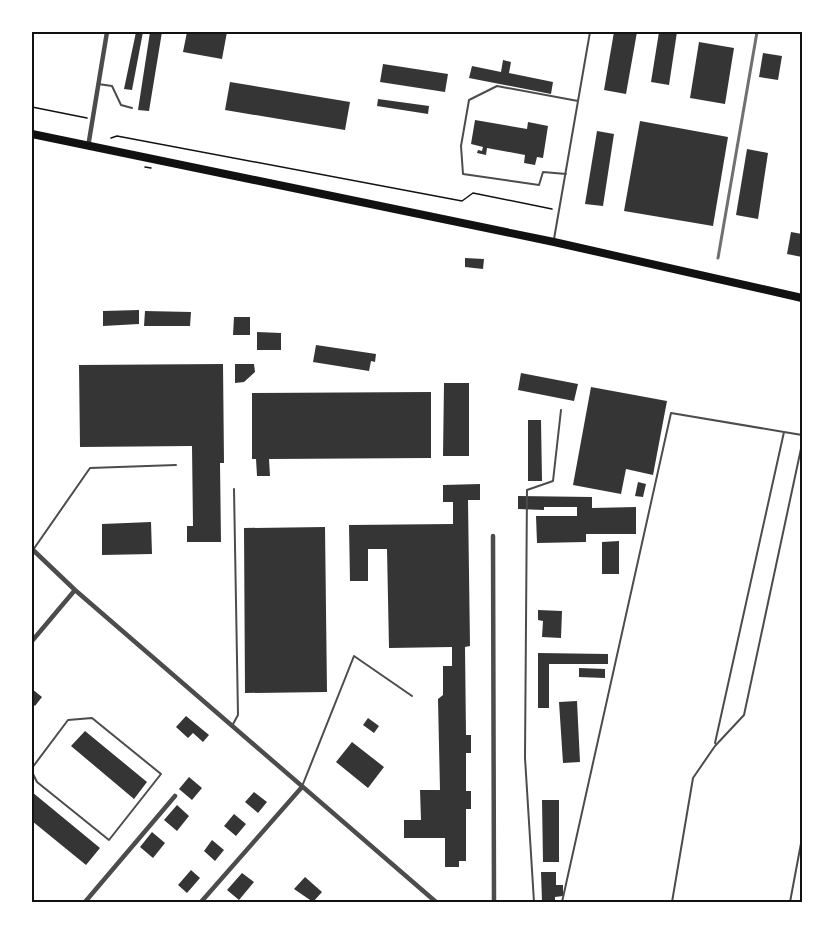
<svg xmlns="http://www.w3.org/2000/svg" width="834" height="934" font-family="'DejaVu Sans',sans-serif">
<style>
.building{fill:#353535}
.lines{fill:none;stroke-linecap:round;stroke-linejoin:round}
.path{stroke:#111;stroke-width:1.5}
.service{stroke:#4c4c4c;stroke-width:2}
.minor{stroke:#4c4c4c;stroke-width:4.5}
.trunk{stroke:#111;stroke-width:8}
.rail{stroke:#707070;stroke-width:3}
.neatline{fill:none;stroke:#111;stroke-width:2}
</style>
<rect width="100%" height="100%" fill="#fff"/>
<path class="building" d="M 136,32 L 143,32 L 132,90 L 124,89 Z
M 150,32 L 162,32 L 149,111 L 138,110 Z
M 187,32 L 227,32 L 222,59 L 183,52 Z
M 614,32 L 637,32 L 626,94 L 604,90 Z
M 659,32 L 677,32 L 669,85 L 651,82 Z
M 699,42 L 734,48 L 725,104 L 690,98 Z
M 763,53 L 782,56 L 778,80 L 759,77 Z
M 503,60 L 511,62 L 509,73 L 553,82 L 551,94 L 469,78 L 472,66 L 501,72 Z
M 383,64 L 448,74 L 445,92 L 380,82 Z
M 230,82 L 350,102 L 345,130 L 225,110 Z
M 378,99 L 429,106 L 428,114 L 377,106 Z
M 475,120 L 527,129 L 528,122 L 548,126 L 543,158 L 537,157 L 535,165 L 524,163 L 525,155 L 487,148 L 486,155 L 477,153 L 478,150 L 482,151 L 483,147 L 471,144 Z
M 640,121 L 728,137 L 713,226 L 624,211 Z
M 597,131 L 614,134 L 603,206 L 585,204 Z
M 747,149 L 768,153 L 758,219 L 736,215 Z
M 791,232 L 802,234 L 802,257 L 787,254 Z
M 465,258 L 484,259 L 483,269 L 465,267 Z
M 139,310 L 139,324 L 103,326 L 103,311 Z
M 145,311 L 191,312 L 190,326 L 144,326 Z
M 234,317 L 250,317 L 250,335 L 233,335 Z
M 257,332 L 281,333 L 281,350 L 257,350 Z
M 316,345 L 376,354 L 375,362 L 371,361 L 369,371 L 313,362 Z
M 223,364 L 224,463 L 220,463 L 221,542 L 187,542 L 187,526 L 193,526 L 192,446 L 80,447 L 79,365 Z
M 235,364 L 254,364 L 255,372 L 244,382 L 235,383 Z
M 521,373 L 578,384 L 574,401 L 518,390 Z
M 444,383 L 469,383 L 469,456 L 443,456 Z
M 591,387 L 667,401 L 653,475 L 626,469 L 621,494 L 573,485 Z
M 431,392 L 431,458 L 269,459 L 270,476 L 257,476 L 256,459 L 252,459 L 252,393 Z
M 528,420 L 541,420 L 542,481 L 528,481 Z
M 638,482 L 646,484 L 643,497 L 635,496 Z
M 480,484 L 480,500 L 468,500 L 470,646 L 465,647 L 466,735 L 471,735 L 471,753 L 466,753 L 466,791 L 471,791 L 471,809 L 466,809 L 466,861 L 459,861 L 459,867 L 445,867 L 445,838 L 404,838 L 404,820 L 421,820 L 420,790 L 440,790 L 438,699 L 443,695 L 443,666 L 452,666 L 452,647 L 389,648 L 387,549 L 368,549 L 368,581 L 350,581 L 349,525 L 453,524 L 453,502 L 443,502 L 443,485 Z
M 518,496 L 592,497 L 592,508 L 636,507 L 636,534 L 586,534 L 586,542 L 537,543 L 536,516 L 577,516 L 577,507 L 544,507 L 544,510 L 518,509 Z
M 151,522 L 152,554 L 102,555 L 102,524 Z
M 325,527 L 327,692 L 245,693 L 244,528 Z
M 619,541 L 619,574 L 602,574 L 602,542 Z
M 538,610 L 562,611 L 561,638 L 542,637 L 543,621 L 538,620 Z
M 538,653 L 608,654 L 608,664 L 549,664 L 549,708 L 538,708 Z
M 579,668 L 605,669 L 605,678 L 579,677 Z
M 32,689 L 42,697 L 35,706 L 32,703 Z
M 577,701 L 580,762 L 563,763 L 559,702 Z
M 186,716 L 209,735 L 203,742 L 193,733 L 188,738 L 176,727 Z
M 368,718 L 379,726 L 374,733 L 363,725 Z
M 85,731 L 147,782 L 134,799 L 71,746 Z
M 352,742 L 384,767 L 368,788 L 336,762 Z
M 189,777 L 202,788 L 192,800 L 179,789 Z
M 32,792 L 100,848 L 86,865 L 32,821 Z
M 254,792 L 267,802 L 258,813 L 245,802 Z
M 542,800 L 559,800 L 559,862 L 543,862 Z
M 177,805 L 189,816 L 177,831 L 164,820 Z
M 234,814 L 246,824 L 236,836 L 224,826 Z
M 152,832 L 165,843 L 153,858 L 140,847 Z
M 212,840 L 224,850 L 215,861 L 204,851 Z
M 191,870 L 200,878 L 187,893 L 178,885 Z
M 541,872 L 556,872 L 556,885 L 563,885 L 563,896 L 555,897 L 555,902 L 542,902 Z
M 242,873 L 254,882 L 239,900 L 227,890 Z
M 305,877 L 322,892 L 313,902 L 294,889 Z"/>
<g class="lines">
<path class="path" d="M 32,107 L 87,118
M 111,138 L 117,136 L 462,201 L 473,193 L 552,209
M 145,167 L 151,168"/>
<path class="service" d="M 98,84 L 112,86 L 121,105 L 132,108
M 566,174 L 543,172 L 539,185 L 463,174 L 461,146 L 469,100 L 497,86 L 578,101
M 554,239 L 590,32
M 33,550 L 90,468 L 176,465
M 232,726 L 238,715 L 234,489
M 715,743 L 784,432 L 802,435
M 32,768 L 68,720 L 92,718 L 161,774 L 109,840 L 37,782 L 32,772
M 303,784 L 354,656 L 412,696
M 534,902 L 525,758 L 527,490 L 553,481 L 561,410
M 562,902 L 671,413 L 784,432
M 672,902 L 693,778 L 715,746 L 744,715 L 802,444
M 790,902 L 802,838"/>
<path class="minor" d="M 88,147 L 107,32
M 493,536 L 494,902
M 32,549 L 75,590 L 436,902
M 32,641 L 75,590
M 85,902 L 175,796
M 201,902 L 302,787"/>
<path class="trunk" d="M 32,134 L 554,242 L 802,298"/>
<path class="rail" d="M 718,258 L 757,32"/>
</g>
<rect width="834" height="934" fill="none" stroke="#ffffff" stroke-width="66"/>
<rect x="33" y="33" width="768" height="868" class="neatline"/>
</svg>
